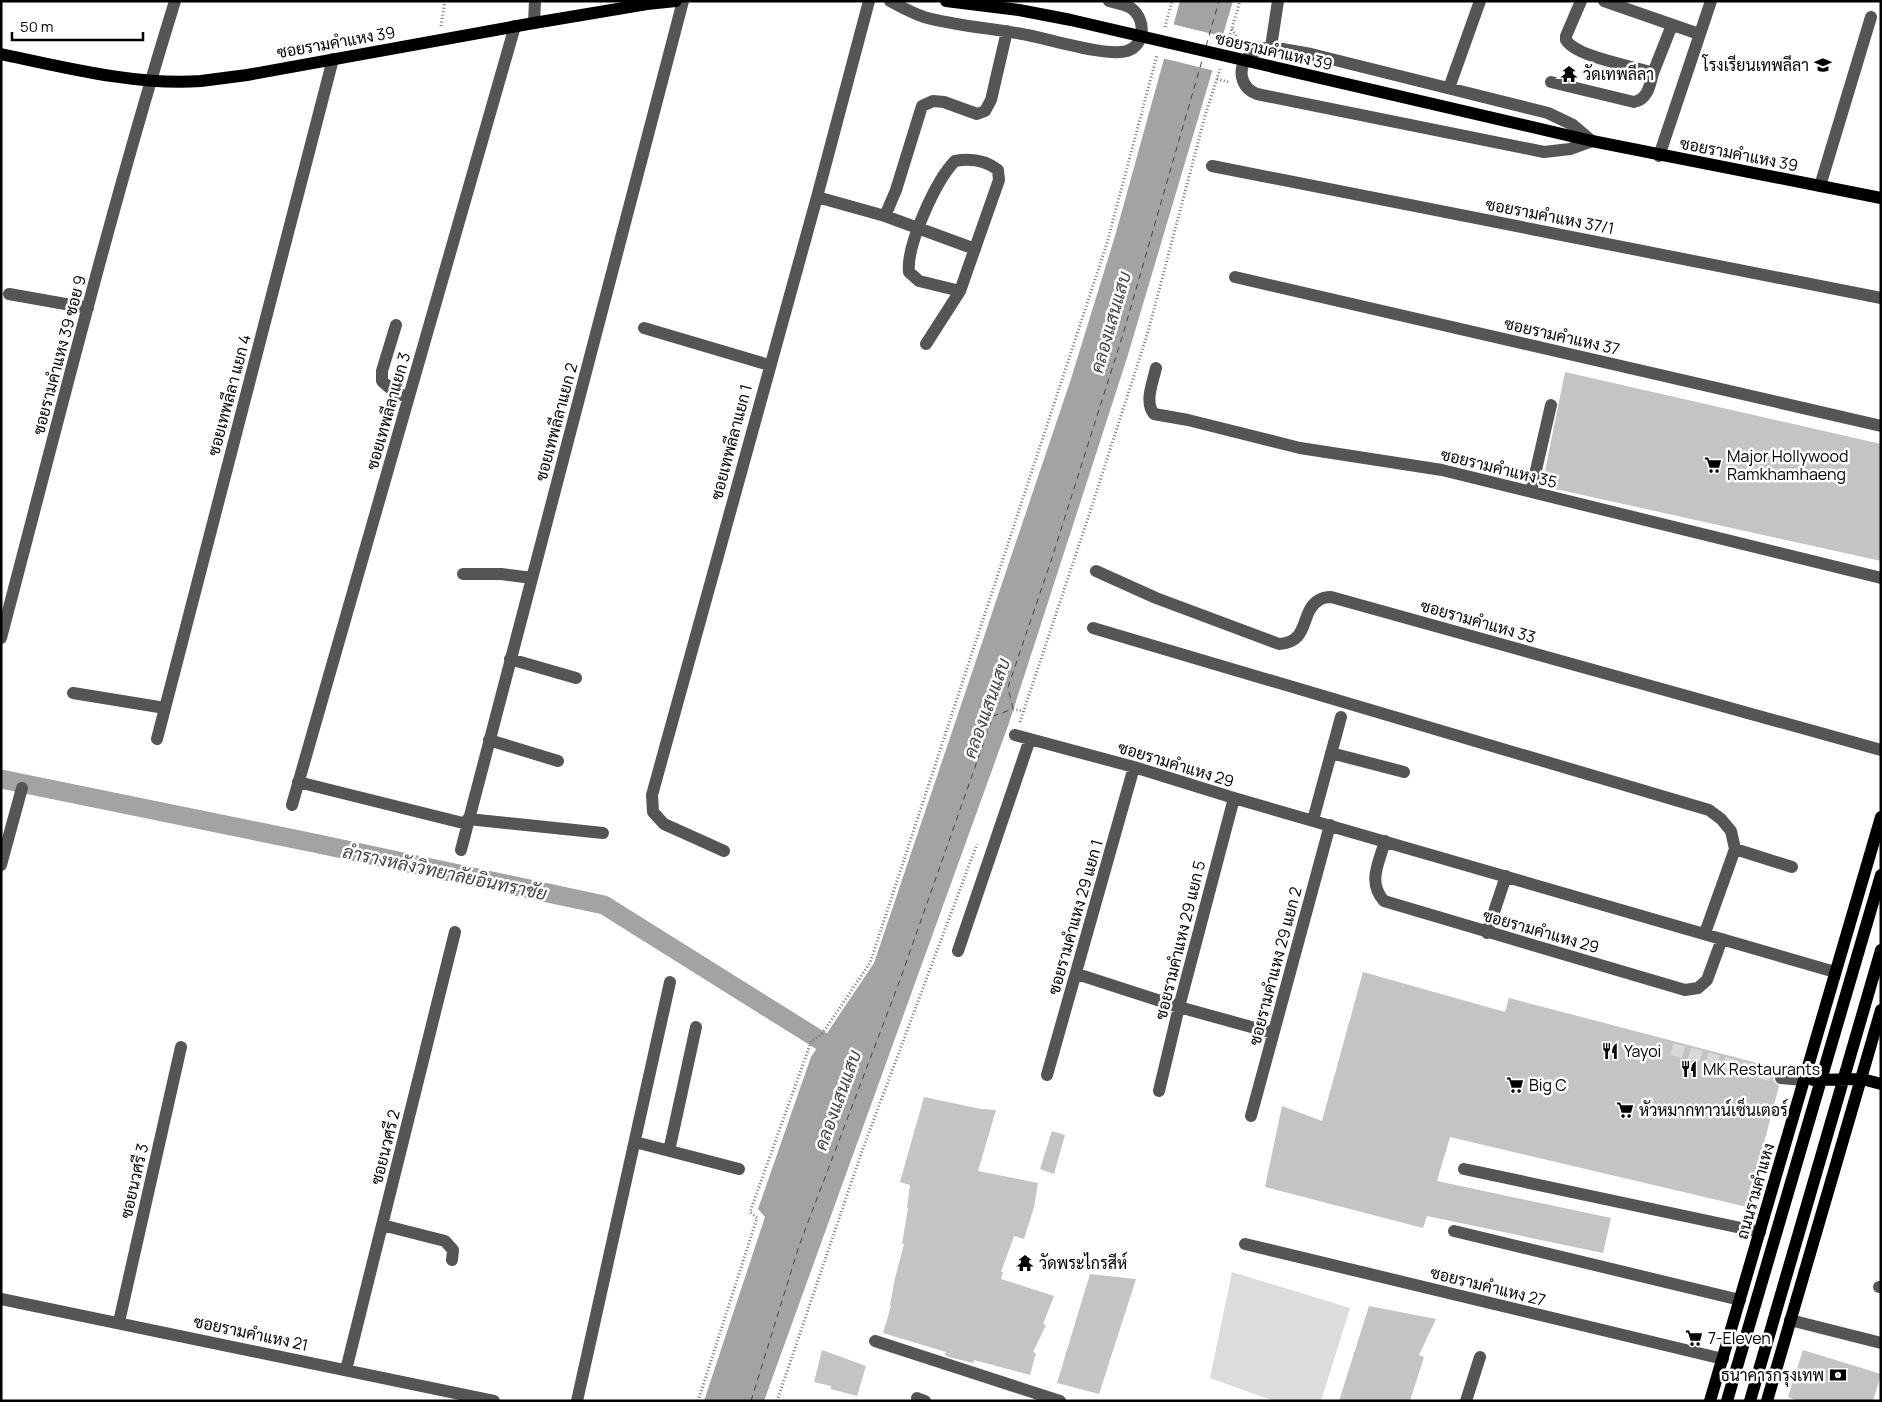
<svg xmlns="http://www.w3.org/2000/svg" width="1882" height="1402" font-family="Manrope,Sarabun,sans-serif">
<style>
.green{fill:#dcdcdc}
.water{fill:#a3a3a3}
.pier{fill:#fff}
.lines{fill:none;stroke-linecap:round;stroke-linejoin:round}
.canal{stroke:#a3a3a3;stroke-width:19}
.ferry{stroke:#444;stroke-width:1;stroke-dasharray:6 5;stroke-linecap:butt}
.building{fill:#c4c4c4}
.minor-tunnel{stroke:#d9d9d9;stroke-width:12;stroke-dasharray:12 6;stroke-linecap:butt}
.path{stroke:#777;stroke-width:3;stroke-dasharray:1 2.5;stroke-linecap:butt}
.minor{stroke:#555;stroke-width:12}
.major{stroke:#000;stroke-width:12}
.labels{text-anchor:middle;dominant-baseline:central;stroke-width:5;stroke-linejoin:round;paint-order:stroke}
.street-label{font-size:16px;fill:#000;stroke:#fff}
.poi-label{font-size:16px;fill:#000;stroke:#fff;text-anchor:start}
.water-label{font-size:18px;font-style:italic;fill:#444;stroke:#fff}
</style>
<rect width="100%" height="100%" fill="#fff"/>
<path class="green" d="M 1232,1272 L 1350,1308 L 1321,1401 L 1274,1401 L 1210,1378 Z"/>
<path class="water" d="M 1180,1 L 1233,1 L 1127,358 L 1009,723 L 764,1401 L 704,1401 L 765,1217 L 758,1209 L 811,1057 L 874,963 L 1071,379 L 1115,236 Z"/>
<path class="pier" d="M 1172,24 L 1225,37 L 1215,71 L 1162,58 Z"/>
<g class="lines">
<path class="canal" d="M 1,779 L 314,843 L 604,905 L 842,1054"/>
<path class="ferry" d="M 1206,46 L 1219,1
M 751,1401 L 799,1246 L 900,980 L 993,716 L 1013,709 L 1008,687 L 1051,561 L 1124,331 L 1203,57"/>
</g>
<path class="building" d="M 1565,372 L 1881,444 L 1881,561 L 1542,486 Z
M 1363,972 L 1505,1012 L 1509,998 L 1784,1070 L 1777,1071 L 1773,1077 L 1774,1082 L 1779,1086 L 1747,1207 L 1450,1137 L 1437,1181 L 1611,1218 L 1603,1253 L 1427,1216 L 1423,1228 L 1265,1187 L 1282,1106 L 1322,1121 Z
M 924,1097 L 981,1109 L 996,1110 L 978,1171 L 1038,1183 L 1034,1207 L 1024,1239 L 1014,1236 L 1001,1272 L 1003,1272 L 1001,1279 L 1054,1296 L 1043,1324 L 1046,1325 L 1033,1352 L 1036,1353 L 1030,1375 L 974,1360 L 973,1363 L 949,1357 L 945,1355 L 946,1352 L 883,1333 L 891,1306 L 890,1305 L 895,1278 L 904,1244 L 902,1244 L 908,1208 L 907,1208 L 910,1185 L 900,1182 Z
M 1052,1131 L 1065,1135 L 1054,1174 L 1040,1169 Z
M 1090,1274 L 1136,1279 L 1099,1394 L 1057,1383 Z
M 1369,1306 L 1436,1319 L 1419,1355 L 1424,1357 L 1410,1401 L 1339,1401 Z
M 822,1350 L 866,1366 L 857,1396 L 831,1389 L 831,1386 L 814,1382 Z
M 1803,1350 L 1881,1374 L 1873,1401 L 1799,1401 L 1788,1397 Z"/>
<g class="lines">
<path class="minor-tunnel" d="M 1672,1049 L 1781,1078"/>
<path class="path" d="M 441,26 L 445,1
M 1165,27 L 1172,1
M 1232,29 L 1242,45
M 1228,41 L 1240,1
M 1217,79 L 1228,82
M 1013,709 L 1023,711
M 1020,722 L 1087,521 L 1148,332 L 1205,116 L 1220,69
M 698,1401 L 757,1218 L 750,1212 L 811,1042 L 822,1034 L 870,963 L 1107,243 L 1157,55
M 777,1401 L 862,1151 L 977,844"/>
<path class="minor" d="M 890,1 C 901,7 912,13 924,17 C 956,26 990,28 1022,34 C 1047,38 1105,57 1127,51 C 1146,45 1146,19 1131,8 C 1125,4 1116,3 1109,1
M 1604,1 L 1699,34
M 534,23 L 535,1
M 1271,47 L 1311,54 L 1548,113 L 1573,125 L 1592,141 L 1570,149 L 1544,152 L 1257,94 C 1241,88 1236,69 1249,56 C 1255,50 1263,48 1271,47 Z
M 1271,47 L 1278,1
M 1653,73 L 1672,25
M 1551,82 L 1634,102 C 1648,99 1650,85 1653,73 C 1633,66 1576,57 1566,40 L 1566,36 L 1581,1
M 1449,88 L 1480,1
M 1659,156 L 1711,1
M 1212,166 L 1881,298
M 1820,186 L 1871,17
M 817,197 L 885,216 L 896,190 L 922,106 L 933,101 L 944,102 L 977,114 L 985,111 L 991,100 L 1007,31
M 885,216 L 975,249
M 1235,277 L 1881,426
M 9,294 L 88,308
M 396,325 L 382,371 L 382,381 L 392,390 L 408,398
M 644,328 L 769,365
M 926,344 L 960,291 L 999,180 L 998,170 C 985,160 971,158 955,161 C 936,180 906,246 909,272 L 919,281 L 960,291
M 1156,368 C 1153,382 1144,402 1154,414 L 1188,420 L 1300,448 L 1442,470 L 1881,578
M 1531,492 L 1551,405
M 1096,571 L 1156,598 L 1279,644 C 1311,642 1299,612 1319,600 C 1322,598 1328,597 1331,597 L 1881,750
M 463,574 L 501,574 L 532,578
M 1093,628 L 1709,810 L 1721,819 L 1731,831 L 1735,849 L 1705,933
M 1,638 C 57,426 110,211 175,1
M 510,659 L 576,678
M 73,693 L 165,708
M 1015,735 L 1134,767 L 1234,798 L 1835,972
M 157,739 L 333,59
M 489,740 L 558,761
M 1331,753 L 1404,772
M 298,782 L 467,824
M 292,805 L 515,26
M 468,819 L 603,833
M 1313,820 L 1341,717
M 1385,841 C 1379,863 1367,882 1384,901 L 1685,990 L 1698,988 L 1707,980 L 1722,939
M 1735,849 L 1792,867
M 461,850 L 683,1
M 724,851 L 664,824 L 653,812 L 652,795 L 817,197 L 869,1
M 1,865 L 22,788
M 1487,933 L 1506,876
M 958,951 L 1030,739
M 1077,974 L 1179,1007 L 1273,1033
M 1047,1075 L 1134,767
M 1781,1078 L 1803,1080
M 1159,1091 L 1179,1007 L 1234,798
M 1251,1116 L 1330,825
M 635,1142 L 739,1169
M 669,1151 L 696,1027
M 1464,1169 L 1760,1232
M 382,1225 L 445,1241 L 453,1250 L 452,1260
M 1454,1231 L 1740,1300
M 1245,1244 L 1723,1359
M 1879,1287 L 1881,1287
M 1,1299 L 494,1401
M 1790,1320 L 1881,1343
M 119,1322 L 181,1047
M 875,1341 L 1060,1401
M 346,1370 L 455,932
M 917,1398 L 925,1401
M 577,1401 L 670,982
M 1466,1401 L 1480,1357"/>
<path class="major" d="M 946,1 L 1019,10 L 1071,20 L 1592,141 L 1881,198
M 1,54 C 63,67 138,86 201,81 C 216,79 231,77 247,75 L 534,23 L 647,4 L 676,1
M 1813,1080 L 1862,1079 L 1881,1084
M 1710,1401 L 1881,817
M 1727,1401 L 1881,875
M 1750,1401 L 1881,950
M 1767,1401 L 1881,1010"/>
</g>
<defs>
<g id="school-bare" transform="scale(1.35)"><path d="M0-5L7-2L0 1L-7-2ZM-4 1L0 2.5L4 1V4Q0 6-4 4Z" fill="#000" stroke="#fff" stroke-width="2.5" paint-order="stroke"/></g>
<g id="temple-bare" transform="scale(1.35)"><path d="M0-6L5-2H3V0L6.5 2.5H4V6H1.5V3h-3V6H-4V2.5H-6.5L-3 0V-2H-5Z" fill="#000" stroke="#fff" stroke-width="2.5" paint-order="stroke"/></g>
<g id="supermarket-bare" transform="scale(1.35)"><path d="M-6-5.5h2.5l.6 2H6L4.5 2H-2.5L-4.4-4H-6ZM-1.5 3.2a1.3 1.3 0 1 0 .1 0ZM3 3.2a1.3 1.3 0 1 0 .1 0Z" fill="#000" stroke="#fff" stroke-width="2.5" paint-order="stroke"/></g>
<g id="restaurant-bare" transform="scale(1.35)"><path d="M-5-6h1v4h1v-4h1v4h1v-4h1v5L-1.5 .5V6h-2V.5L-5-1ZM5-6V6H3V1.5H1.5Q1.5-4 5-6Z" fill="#000" stroke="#fff" stroke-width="2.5" paint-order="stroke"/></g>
<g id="bank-bare" transform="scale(1.35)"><path d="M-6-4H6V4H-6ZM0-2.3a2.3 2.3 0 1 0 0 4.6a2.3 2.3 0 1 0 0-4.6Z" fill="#000" stroke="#fff" stroke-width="2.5" paint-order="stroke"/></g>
</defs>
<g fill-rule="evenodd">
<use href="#school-bare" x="1823" y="65"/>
<use href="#temple-bare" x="1569" y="74"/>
<use href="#supermarket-bare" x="1713" y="465"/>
<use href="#restaurant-bare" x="1610" y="1051"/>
<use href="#restaurant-bare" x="1689" y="1069"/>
<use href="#supermarket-bare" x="1515" y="1085"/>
<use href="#supermarket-bare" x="1625" y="1110"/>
<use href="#temple-bare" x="1025" y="1263"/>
<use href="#supermarket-bare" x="1694" y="1338"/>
<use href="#bank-bare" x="1838" y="1375"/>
</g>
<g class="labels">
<g class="street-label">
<text transform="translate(336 42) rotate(-10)">ซอยรามคำแหง 39</text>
<text transform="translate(1274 51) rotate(13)">ซอยรามคำแหง 39</text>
<text transform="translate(1739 154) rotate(11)">ซอยรามคำแหง 39</text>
<text transform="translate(1550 216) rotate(11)">ซอยรามคำแหง 37/1</text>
<text transform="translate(1562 336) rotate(13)">ซอยรามคำแหง 37</text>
<text transform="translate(59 355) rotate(-75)">ซอยรามคำแหง 39 ซอย 9</text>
<text transform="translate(229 395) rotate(-75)">ซอยเทพลีลา แยก 4</text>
<text transform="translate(388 411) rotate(-74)">ซอยเทพลีลาแยก 3</text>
<text transform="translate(556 422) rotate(-75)">ซอยเทพลีลาแยก 2</text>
<text transform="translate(731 442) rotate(-75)">ซอยเทพลีลาแยก 1</text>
<text transform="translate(1499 468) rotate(14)">ซอยรามคำแหง 35</text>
<text transform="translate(1478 621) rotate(16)">ซอยรามคำแหง 33</text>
<text transform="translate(1176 764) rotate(17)">ซอยรามคำแหง 29</text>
<text transform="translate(1075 917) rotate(-74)">ซอยรามคำแหง 29 แยก 1</text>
<text transform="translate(1541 931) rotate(16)">ซอยรามคำแหง 29</text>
<text transform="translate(1180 940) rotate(-76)">ซอยรามคำแหง 29 แยก 5</text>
<text transform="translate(1275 966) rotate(-75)">ซอยรามคำแหง 29 แยก 2</text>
<text transform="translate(385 1147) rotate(-76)">ซอยนวศรี 2</text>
<text transform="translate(134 1181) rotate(-77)">ซอยนวศรี 3</text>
<text transform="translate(1755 1191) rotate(-74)">ถนนรามคำแหง</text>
<text transform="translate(1488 1286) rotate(14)">ซอยรามคำแหง 27</text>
<text transform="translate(251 1333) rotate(12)">ซอยรามคำแหง 21</text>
</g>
<g class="poi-label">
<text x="1809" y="65" text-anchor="end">โรงเรียนเทพลีลา</text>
<text x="1583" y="74">วัดเทพลีลา</text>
<text x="1727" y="456">Major Hollywood<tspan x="1727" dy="18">Ramkhamhaeng</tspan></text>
<text x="1624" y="1051">Yayoi</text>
<text x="1703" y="1069">MK Restaurants</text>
<text x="1529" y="1085">Big C</text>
<text x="1639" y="1110">หัวหมากทาวน์เซ็นเตอร์</text>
<text x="1039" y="1263">วัดพระไกรสีห์</text>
<text x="1708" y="1338">7-Eleven</text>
<text x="1824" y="1375" text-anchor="end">ธนาคารกรุงเทพ</text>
</g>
<g class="water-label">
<text transform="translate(1110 322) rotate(-74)">คลองแสนแสบ</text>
<text transform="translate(986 708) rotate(-70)">คลองแสนแสบ</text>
<text transform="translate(445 872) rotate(12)">ลำรางหลังวิทยาลัยอินทราชัย</text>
<text transform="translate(837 1100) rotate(-70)">คลองแสนแสบ</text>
</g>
</g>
<rect width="1882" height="1402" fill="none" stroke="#000000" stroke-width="5"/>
<path d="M12 32v8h131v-8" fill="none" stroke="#000000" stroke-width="2.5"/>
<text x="20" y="32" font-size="15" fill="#000000" stroke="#ffffff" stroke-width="4" paint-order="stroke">50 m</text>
</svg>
